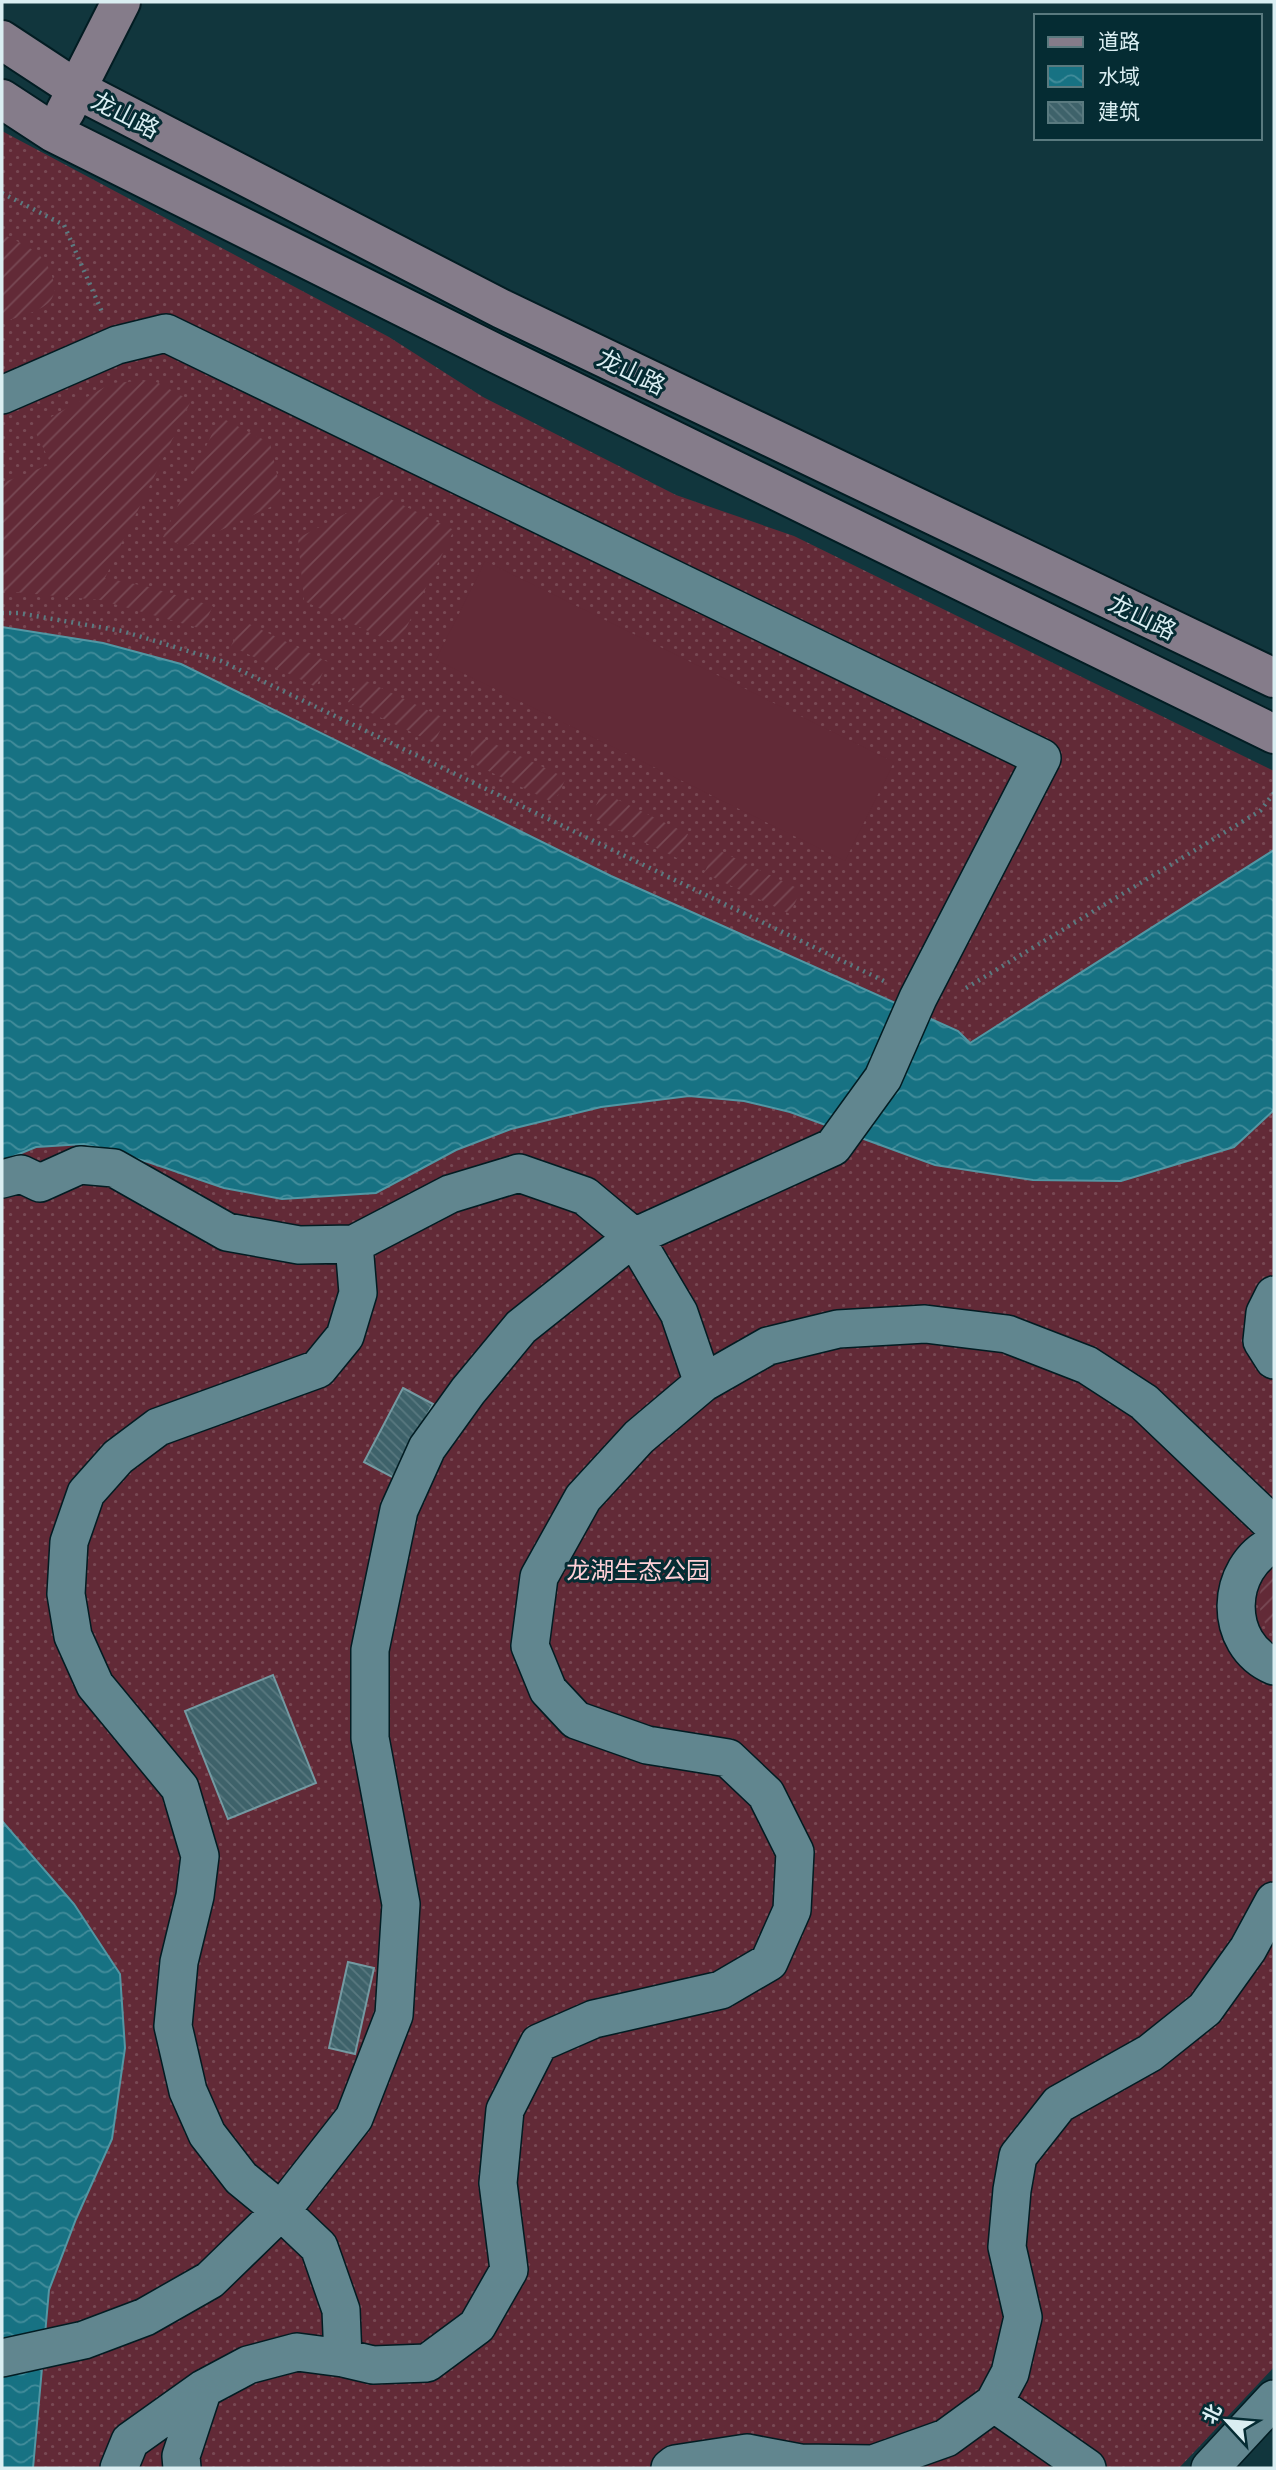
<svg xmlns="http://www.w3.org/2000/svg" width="1276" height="2470" font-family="'Golos Text','Noto Sans SC',sans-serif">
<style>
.grass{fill:url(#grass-dots)}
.garden{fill:url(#garden-furrows)}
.pitch{fill:#622a37}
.water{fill:url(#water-waves);stroke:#5297a4;stroke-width:2}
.building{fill:url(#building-back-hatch);stroke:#749aa2;stroke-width:2}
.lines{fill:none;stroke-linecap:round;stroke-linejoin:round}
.street-casing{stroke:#021c22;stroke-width:40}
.secondary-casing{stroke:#021c22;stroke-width:42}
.path{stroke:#5b7a80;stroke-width:4.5;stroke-dasharray:2 5;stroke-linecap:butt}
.street{stroke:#61868f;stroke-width:37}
.secondary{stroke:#857c8a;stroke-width:38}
.labels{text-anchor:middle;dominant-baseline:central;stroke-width:6;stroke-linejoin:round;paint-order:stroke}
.street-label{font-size:24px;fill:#daeef2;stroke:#052c33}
.park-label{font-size:24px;fill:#ffd0d7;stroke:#052c33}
</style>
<defs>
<pattern id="grass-dots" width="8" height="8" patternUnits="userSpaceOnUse" patternTransform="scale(1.75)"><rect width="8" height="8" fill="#622a37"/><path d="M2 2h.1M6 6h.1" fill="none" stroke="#784954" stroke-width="1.8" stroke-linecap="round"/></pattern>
<pattern id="garden-furrows" width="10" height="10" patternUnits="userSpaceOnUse" patternTransform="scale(1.75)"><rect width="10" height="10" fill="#622a37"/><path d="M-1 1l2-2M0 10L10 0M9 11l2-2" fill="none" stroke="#784954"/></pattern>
<pattern id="water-waves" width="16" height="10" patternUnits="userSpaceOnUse" patternTransform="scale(1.75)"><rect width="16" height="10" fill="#177283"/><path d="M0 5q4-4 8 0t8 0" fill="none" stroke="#438d9b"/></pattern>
<pattern id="building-back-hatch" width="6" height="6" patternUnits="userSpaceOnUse" patternTransform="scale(1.75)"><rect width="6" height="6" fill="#3e626a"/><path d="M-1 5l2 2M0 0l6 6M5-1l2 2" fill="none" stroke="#597980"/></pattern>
</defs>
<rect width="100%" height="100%" fill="#11363d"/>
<path class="grass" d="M 2,131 L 389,337 L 483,397 L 676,495 L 794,536 L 1274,771 L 1274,2367 L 1179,2468 L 2,2468 Z"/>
<path class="garden" d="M 2,234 C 14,240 30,246 40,256 C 51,267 62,293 47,304 C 36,313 16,317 2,323 Z
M 153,380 L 191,401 L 105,578 L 145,586 L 213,606 L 202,629 L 100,600 L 2,591 L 2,483 L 51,464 L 33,427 L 112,383 Z
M 220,417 L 270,443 L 283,501 L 185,547 L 163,537 Z
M 382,495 L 454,530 L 398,645 L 304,601 L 298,538 Z
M 243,621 L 328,662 L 316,687 L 231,646 Z
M 360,678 L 446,719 L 434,743 L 348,702 Z
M 480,737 L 566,778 L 554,803 L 468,761 Z
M 602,792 L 688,834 L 677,858 L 591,817 Z
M 716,849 L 801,890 L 790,914 L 704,873 Z
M 1274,1568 L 1274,1635 C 1255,1616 1254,1587 1274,1568 Z"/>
<path class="pitch" d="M 485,561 L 894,762 L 845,861 L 436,660 Z"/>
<path class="water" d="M 2,627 L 103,643 L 181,664 L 611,876 L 958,1031 L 970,1043 L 1274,850 L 1274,1110 L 1234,1147 L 1121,1181 L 1033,1180 L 935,1165 L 790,1112 L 744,1101 L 689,1096 L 601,1107 L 511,1129 L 456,1150 L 376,1193 L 282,1199 L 224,1188 L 148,1162 L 84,1144 L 36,1147 L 2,1161 Z
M 2,1821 L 74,1904 L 120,1974 L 125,2048 L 112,2139 L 76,2219 L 49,2290 L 33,2468 L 2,2468 Z"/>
<path class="building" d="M 403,1388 L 433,1404 L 394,1478 L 364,1462 Z
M 273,1675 L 316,1783 L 228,1819 L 185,1711 Z
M 348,1962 L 374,1968 L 355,2054 L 329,2048 Z"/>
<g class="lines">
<g class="street-casing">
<path id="street" d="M 2,395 L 117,345 L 166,333 L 1042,758 L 918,998 L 883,1078 L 833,1147 L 634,1237 L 521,1327 L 468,1391 L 427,1448 L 399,1510 L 370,1650 L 370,1738 L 401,1904 L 394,2015 L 354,2118 L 281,2211 L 210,2280 L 145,2317 L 84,2340 L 2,2358
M 2,1179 L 21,1174 L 40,1183 L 80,1165 L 114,1168 L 227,1232 L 299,1245 L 354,1244 L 450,1194 L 519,1173 L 585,1196 L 634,1237 L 679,1313 L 703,1383
M 1274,1295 L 1265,1313 L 1262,1341 L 1274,1360
M 1274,1544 C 1225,1567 1222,1644 1274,1666
M 343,2358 L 341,2310 L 319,2247 L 281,2211 L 241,2178 L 207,2134 L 188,2091 L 173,2026 L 179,1962 L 195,1896 L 200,1856 L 180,1788 L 95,1685 L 73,1636 L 66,1594 L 69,1542 L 86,1493 L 118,1457 L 158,1427 L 318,1369 L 345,1336 L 358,1293 L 354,1244
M 994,2403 L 1087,2468
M 119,2468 L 130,2441 L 203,2389 L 248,2365 L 297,2352 L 343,2358 L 373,2365 L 427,2363 L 477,2326 L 509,2270 L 498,2183 L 505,2110 L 539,2043 L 594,2019 L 721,1990 L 769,1962 L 792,1910 L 795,1852 L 766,1794 L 728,1758 L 647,1745 L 576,1720 L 548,1690 L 530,1646 L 539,1577 L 583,1498 L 639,1437 L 703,1383 L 768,1346 L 838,1329 L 925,1324 L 1007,1334 L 1087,1365 L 1144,1402 L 1274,1526
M 182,2468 L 181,2456 L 203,2389
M 670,2468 L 675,2464 L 747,2453 L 800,2463 L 873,2464 L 946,2438 L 994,2403 L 1010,2373 L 1023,2317 L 1007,2247 L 1012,2190 L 1018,2156 L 1059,2104 L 1150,2053 L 1205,2009 L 1248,1949 L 1274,1901
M 1210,2468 L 1274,2399"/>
</g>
<g class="secondary-casing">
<path id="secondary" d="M 2,40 L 78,90 L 502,309 L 1274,678
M 2,99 L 54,133 L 495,353 L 1274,734
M 65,112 L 121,2"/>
</g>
<path class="path" d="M 2,193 L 64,225 L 102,312
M 2,613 L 18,613 L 122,631 L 221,661 L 884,981
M 966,988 L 1260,811 L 1274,793"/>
<use href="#street" class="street"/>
<use href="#secondary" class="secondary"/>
</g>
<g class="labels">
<g class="street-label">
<text transform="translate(126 114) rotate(27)">龙山路</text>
<text transform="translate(632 371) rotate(26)">龙山路</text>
<text transform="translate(1143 616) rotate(26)">龙山路</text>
</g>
<g class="park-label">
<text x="638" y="1569">龙湖生态公园</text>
</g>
</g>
<rect width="1276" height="2470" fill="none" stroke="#daeef2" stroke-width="7"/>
<rect x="1034" y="14" width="228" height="126" fill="#052c33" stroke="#5a7a7f" stroke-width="2"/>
<rect x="1048" y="37" width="35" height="10" fill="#857c8a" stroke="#5a7a7f" stroke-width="2"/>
<text x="1098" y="49" font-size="21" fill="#daeef2">道路</text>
<rect x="1048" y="66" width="35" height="21" fill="url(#water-waves)" stroke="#5a7a7f" stroke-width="2"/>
<text x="1098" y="84" font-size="21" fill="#daeef2">水域</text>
<rect x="1048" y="102" width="35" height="21" fill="url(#building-back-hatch)" stroke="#5a7a7f" stroke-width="2"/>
<text x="1098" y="119" font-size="21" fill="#daeef2">建筑</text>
<g transform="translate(1227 2421) rotate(296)" stroke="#052c33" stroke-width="5" paint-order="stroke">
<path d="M0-5L12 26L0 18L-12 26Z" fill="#daeef2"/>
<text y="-10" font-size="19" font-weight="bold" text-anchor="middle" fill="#daeef2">北</text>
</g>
</svg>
